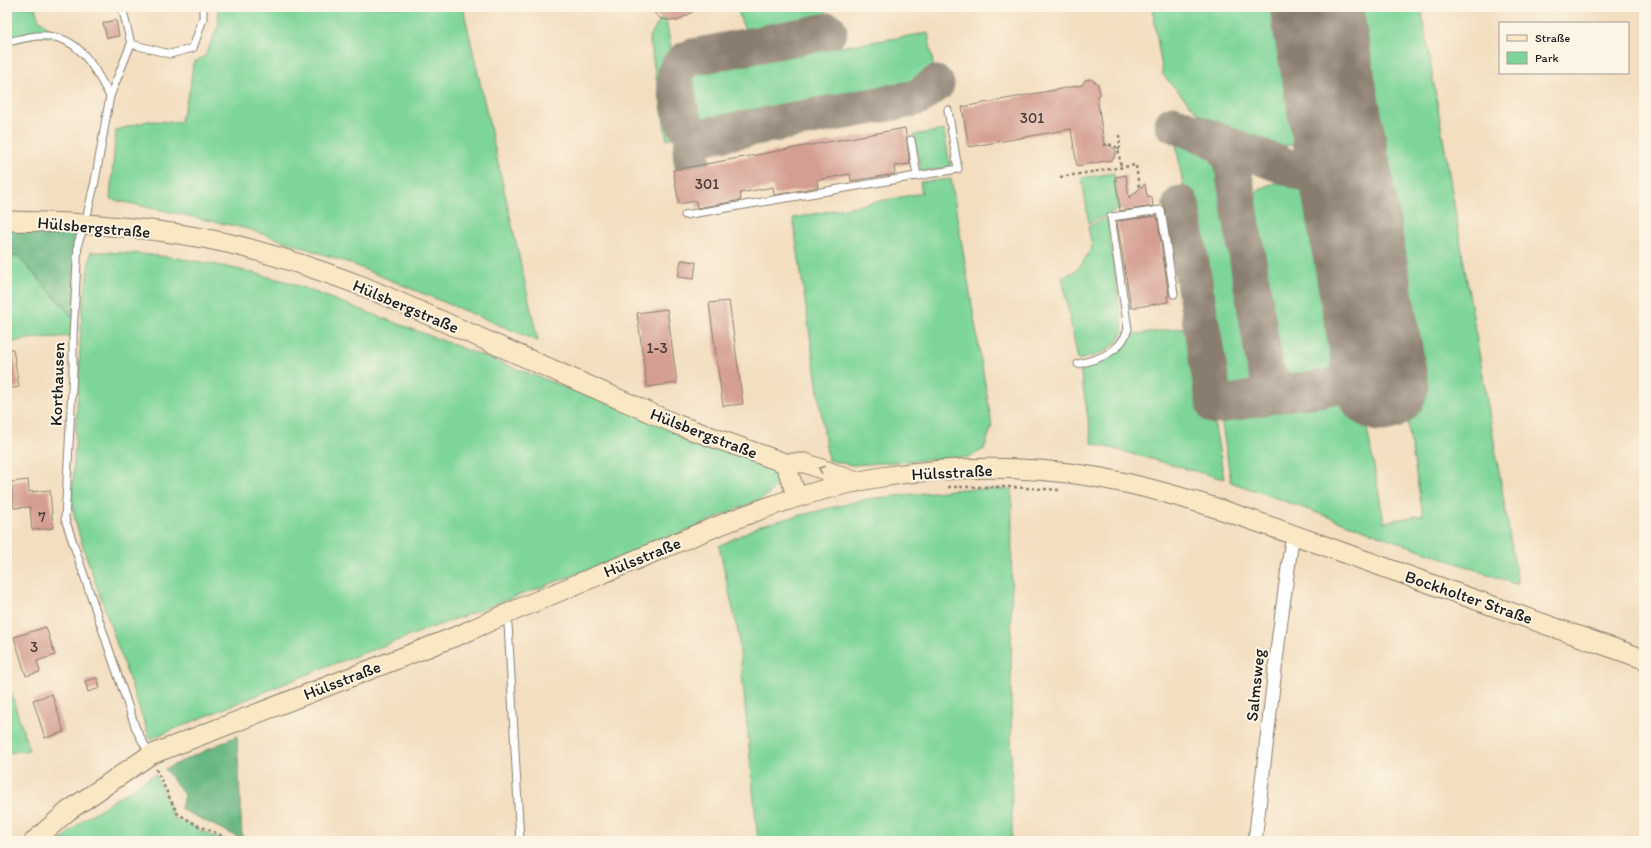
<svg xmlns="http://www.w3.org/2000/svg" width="1651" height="848" font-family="Itim,sans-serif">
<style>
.green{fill:#7ed59a;stroke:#4d785b}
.forest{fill:#66b682;stroke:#41694f}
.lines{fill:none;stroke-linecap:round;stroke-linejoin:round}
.taxiway{stroke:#887d6e;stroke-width:37}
.runway{stroke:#887d6e;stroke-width:93}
.building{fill:#d49e92}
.lane-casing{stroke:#887d6e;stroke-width:9}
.street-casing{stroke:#887d6e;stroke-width:15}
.secondary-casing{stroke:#887d6e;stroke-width:21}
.path{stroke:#887d6e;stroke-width:2.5;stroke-dasharray:3 3;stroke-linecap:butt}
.lane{stroke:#fff;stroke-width:7}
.street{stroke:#fff;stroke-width:13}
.secondary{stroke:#fae7c3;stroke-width:19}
.oneway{stroke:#968c78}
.labels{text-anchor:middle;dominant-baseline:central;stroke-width:4;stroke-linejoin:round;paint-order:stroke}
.number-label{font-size:15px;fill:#4a3c3a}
.street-label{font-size:17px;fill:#1c1c1c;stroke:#fcf5e5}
</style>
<rect width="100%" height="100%" fill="#fcf5e5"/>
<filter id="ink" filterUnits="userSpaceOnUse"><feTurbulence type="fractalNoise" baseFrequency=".025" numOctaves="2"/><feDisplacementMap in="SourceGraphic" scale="8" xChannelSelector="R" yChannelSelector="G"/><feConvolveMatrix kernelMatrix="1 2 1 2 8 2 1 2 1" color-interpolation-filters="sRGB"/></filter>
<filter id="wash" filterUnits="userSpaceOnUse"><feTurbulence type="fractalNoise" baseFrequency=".012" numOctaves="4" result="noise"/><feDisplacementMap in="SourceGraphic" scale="16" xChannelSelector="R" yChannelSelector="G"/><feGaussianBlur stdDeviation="0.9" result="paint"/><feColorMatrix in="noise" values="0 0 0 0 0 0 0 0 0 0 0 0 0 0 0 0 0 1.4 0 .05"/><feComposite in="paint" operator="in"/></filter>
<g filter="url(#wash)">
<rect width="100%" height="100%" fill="#f3dec0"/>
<g class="green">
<polygon points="7,7 35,7 38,18 58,37 37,36 7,44"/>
<polygon points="218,7 463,7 538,341 349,263 248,229 110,199 116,130 148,121 180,122 190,89 193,63 205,56 219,24"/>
<path d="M737,7H825L828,23L756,37C742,33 741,19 737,7Z"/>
<polygon points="1152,7 1296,7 1314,114 1311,128 1303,139 1291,145 1278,146 1204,117 1197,112 1163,75"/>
<polygon points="1338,7 1421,7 1518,585 1231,482 1221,418 1223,413 1360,389 1384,522 1423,515"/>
<path d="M661,19L666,20L673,60C660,70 674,113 677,128C677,135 674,138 667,140L649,37Z"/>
<path d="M928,33L934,70L911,87L706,123C686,119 685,94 684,77L691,67L696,64L831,39L834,45L840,47Z"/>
<polygon points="944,130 950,167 921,172 914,135"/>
<path d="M1176,143C1192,149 1215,152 1224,169L1259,382C1257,395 1236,394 1225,396H1222L1217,392Z"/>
<polygon points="1114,173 1119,209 1089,223 1082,178"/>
<polygon points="951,179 992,426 984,449 970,457 852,465 828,460 793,218 922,193 920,182"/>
<path d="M1275,183C1291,182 1322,192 1329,207L1353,343C1352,370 1340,375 1316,380C1292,384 1280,380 1270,356L1248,219C1249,199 1255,188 1275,183Z"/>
<path d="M1107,217L1123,330C1118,349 1096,356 1078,360L1062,277L1074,272L1082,264L1092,247L1088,227Z"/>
<path d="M91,252C159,252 223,264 288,282L765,463C780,474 780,486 765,497L639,551L323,668L150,739L82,544L75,520L72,501L82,309Z"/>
<polygon points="7,256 18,256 74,319 73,336 25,339 7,344"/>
<path d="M1195,326L1199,334L1224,479L1092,443L1080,368C1104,361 1117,357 1131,335Z"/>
<polygon points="963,489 1012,489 1011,694 1012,841 758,841 738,632 719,546 761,525 867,499"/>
<polygon points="7,680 29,750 7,753"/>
<polygon points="155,774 174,818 223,841 60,841 83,820"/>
</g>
<g class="forest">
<polygon points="7,221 85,224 78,243 74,319 18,256 7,256"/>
<polygon points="237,736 242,839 181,809 184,795 165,769"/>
</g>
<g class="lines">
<g class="taxiway">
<path d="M1173,124L1333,184C1342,190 1347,197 1351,208"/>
<path d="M703,136C696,134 691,132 687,127C681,120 674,82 676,73C678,65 685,59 693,57L829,31"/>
<path d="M1214,140L1225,148L1232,162L1265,367C1268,378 1273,386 1284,390C1296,394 1341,386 1353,381C1361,378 1368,373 1371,365C1376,356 1374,345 1373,335"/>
<path d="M693,166C691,155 688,145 699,137L907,100L918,97L936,84"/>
<path d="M1297,171C1330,172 1338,155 1337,125"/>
<polyline points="1181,204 1215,406 1296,391"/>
</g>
<polyline class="runway" points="1316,7 1382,385"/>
</g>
<g id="blocks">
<g class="building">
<polygon points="648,7 701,7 677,21 661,19"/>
<polygon points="116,20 119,36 107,38 103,23"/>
<polygon points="1091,79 1098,84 1100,95 1097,96 1104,144 1112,147 1116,151 1114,158 1112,160 1077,166 1071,129 969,147 962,107 1082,85 1085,80"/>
<polygon points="905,128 910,164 894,166 895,174 851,181 850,174 817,180 818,187 774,195 773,187 740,193 741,200 697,208 696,201 679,204 673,170"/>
<polygon points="1126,175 1129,198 1145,184 1147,196 1152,197 1153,206 1120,211 1115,177"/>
<polygon points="1157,216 1169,296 1167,296 1168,302 1131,308 1117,221"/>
<polygon points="681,260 696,262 694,279 678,277"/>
<polygon points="729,301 743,404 723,406 709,303"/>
<polygon points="667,309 677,383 647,387 637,313"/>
<polygon points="13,349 19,387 7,389 7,350"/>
<polygon points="28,480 29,492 50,490 53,528 32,530 30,507 14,508 11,482"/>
<polygon points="46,627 55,655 37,661 40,672 26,676 14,637"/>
<polygon points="97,678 100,688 88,692 85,681"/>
<polygon points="52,694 64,732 45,738 33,700"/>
</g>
</g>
</g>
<g filter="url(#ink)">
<use href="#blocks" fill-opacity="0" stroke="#887d6e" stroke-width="1"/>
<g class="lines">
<g class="lane-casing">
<g id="lane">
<polyline points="122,7 131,44 110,96 95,181 85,224 78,243 73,336 73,370 65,519 136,729 150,755"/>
<path d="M7,42C17,40 27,37 37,36C79,33 92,65 110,96"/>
<polyline points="131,44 170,54 193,48 203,19 203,7"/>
<polyline points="911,140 917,176"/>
<polyline points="685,215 958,169 948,110"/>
<path d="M1078,364C1100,359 1121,352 1128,329L1111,217L1161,210L1174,294"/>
<polyline points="507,616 508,623 520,841"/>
</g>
</g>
<g class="street-casing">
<polyline id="street" points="1255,841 1279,635 1291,546 1294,535"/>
</g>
<g class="secondary-casing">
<g id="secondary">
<path d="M7,221C80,222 155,227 227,243C274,254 320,270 365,287L678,425L785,463H805L857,482"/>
<polyline points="785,463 797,497"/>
<path d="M34,841L68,811L150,755L462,634C524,605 588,580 652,553C726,522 801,490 882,477C963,464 1050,465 1130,484C1209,502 1285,532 1361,559C1455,593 1550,626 1644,659"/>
</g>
</g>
<g class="path">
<polyline points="1105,146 1105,144 1113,145 1118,149 1121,167"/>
<polyline points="1118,149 1120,147 1119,134"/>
<polyline points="1060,177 1136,165 1139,188"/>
<polyline points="948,487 1009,487 1061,490"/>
<polyline points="156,769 177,813 197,825 235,841"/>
</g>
<use href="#lane" class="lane"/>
<use href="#street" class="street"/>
<use href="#secondary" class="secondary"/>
</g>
<defs><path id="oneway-chevron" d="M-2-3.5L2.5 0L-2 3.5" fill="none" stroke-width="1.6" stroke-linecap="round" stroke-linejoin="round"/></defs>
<use class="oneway" href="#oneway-chevron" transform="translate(821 469) rotate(-160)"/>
</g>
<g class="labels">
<g class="number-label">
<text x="1032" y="118">301</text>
<text x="707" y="184">301</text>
<text x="657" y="348">1-3</text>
<text x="42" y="517">7</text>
<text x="34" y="647">3</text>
</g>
<g class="street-label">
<text transform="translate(94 227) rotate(5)">Hülsbergstraße</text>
<text transform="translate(406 306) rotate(23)">Hülsbergstraße</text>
<text transform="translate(57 384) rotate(-88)">Korthausen</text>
<text transform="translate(704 433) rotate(21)">Hülsbergstraße</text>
<text transform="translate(952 472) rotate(-3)">Hülsstraße</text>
<text transform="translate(642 557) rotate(-22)">Hülsstraße</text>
<text transform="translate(1469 597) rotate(19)">Bockholter Straße</text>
<text transform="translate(342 680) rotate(-21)">Hülsstraße</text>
<text transform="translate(1255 685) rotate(-84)">Salmsweg</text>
</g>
</g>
<rect width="1651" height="848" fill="none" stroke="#fcf5e5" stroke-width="24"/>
<rect x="1499" y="22" width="130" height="52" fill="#fcf5e5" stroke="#a29e95"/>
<rect x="1507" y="35" width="20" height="6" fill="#fae7c3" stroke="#a29e95"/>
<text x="1535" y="42" font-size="12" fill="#1c1c1c">Straße</text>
<rect x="1507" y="52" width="20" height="12" fill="#7ed59a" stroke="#a29e95"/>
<text x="1535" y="62" font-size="12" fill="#1c1c1c">Park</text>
</svg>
